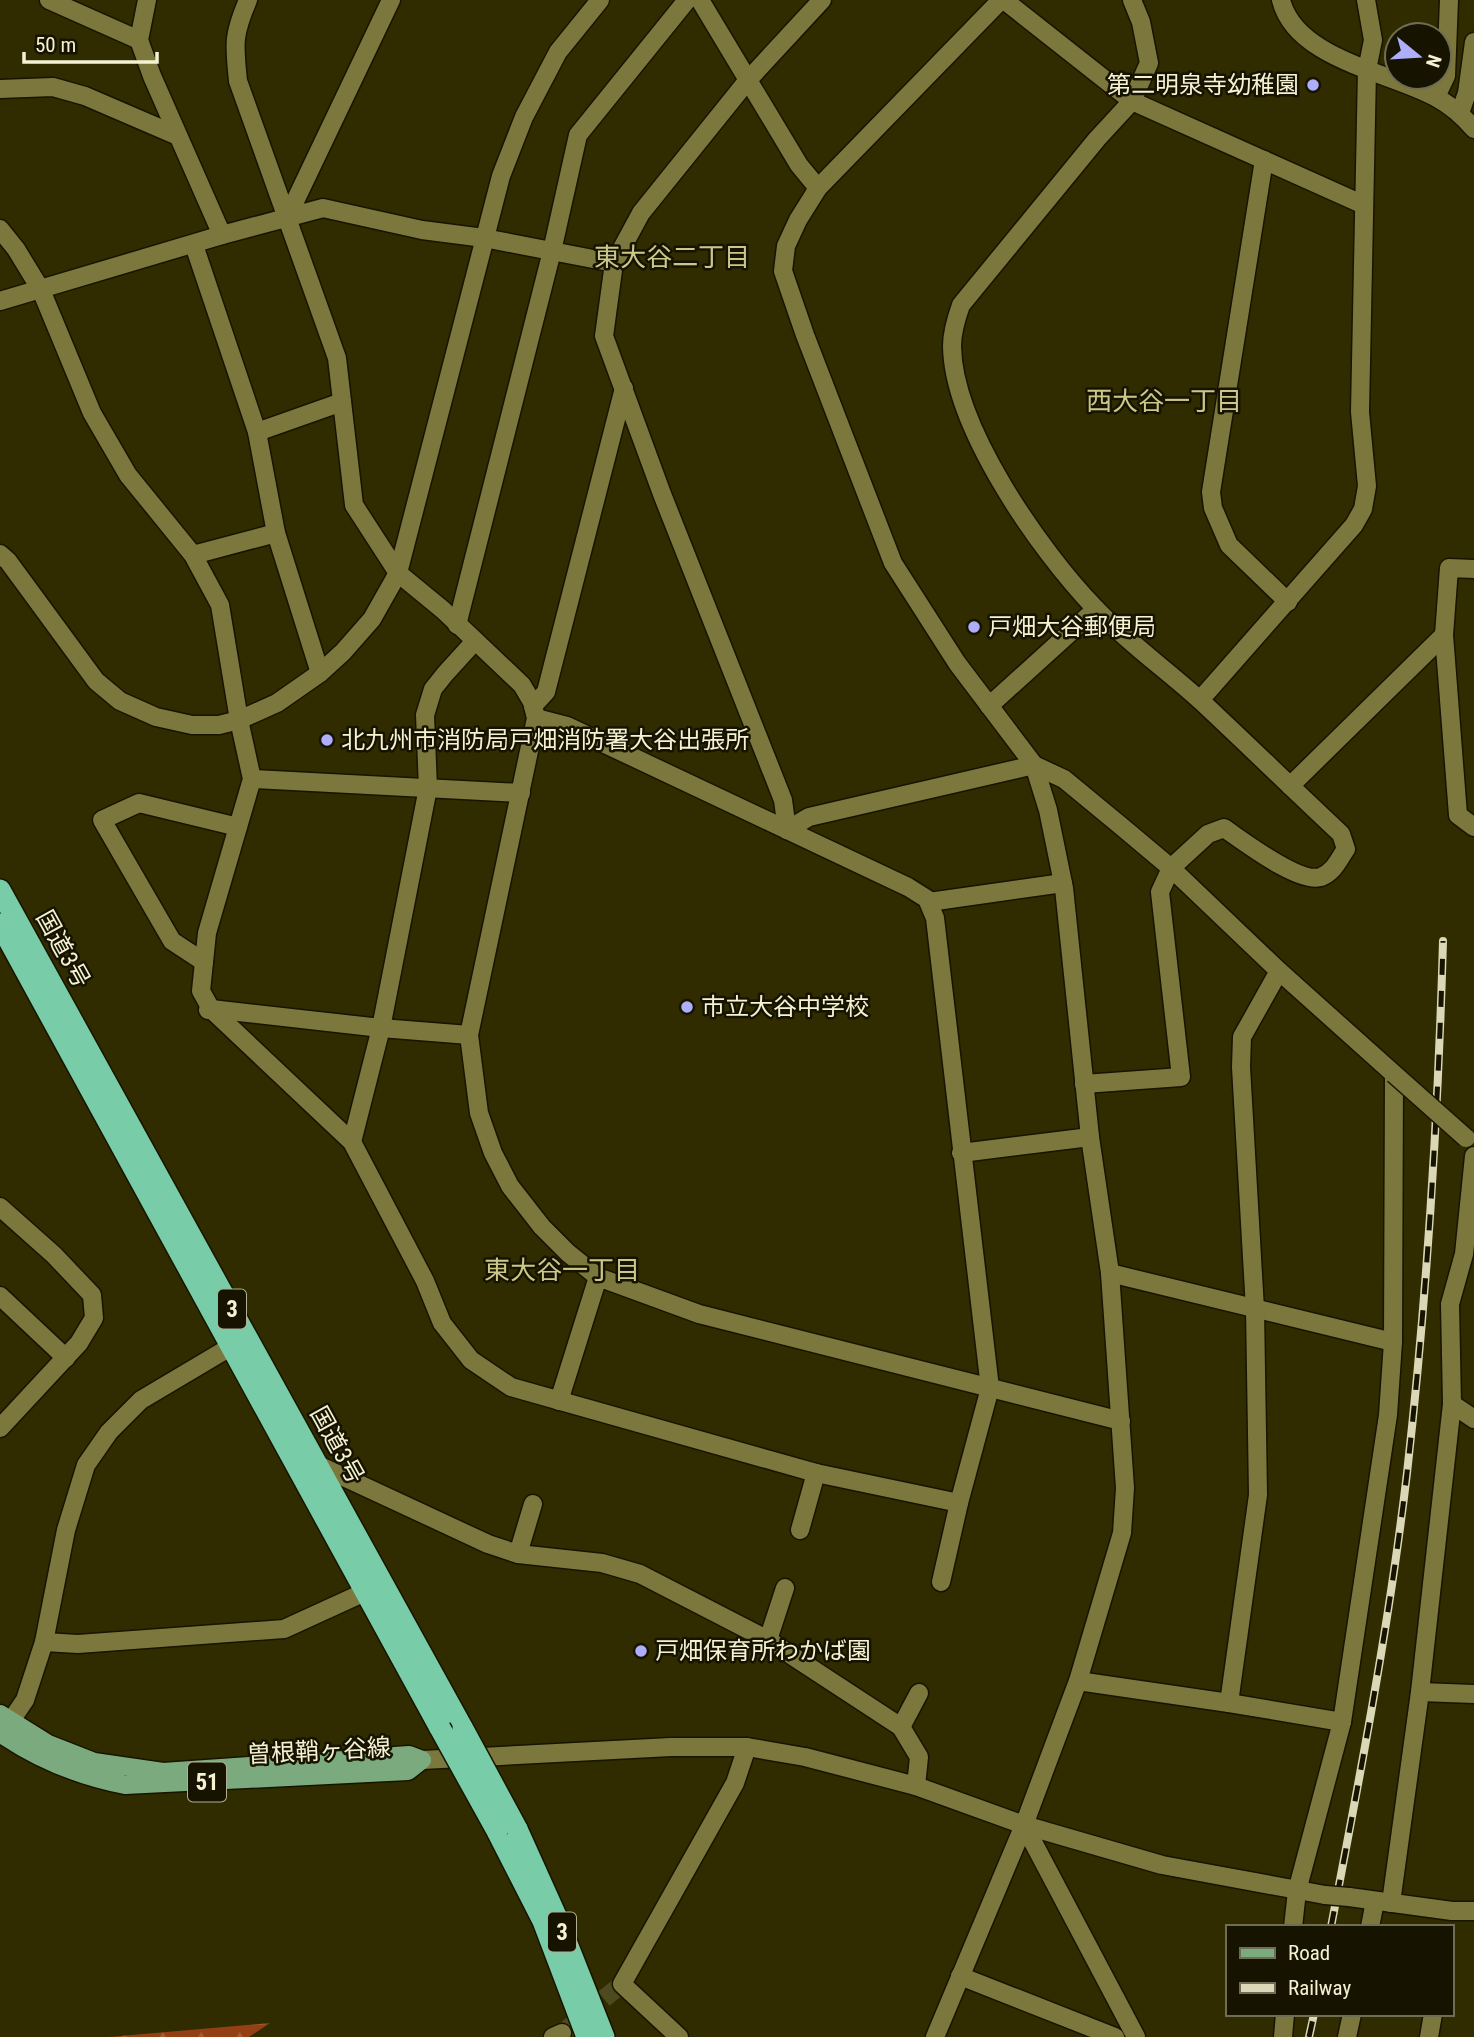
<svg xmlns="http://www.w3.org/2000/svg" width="1474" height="2037" font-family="'Roboto Condensed','Noto Sans JP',sans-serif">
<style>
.forest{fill:url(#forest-firs)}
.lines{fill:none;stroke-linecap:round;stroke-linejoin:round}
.minor-tunnel{stroke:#4d4a20;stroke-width:18;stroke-dasharray:18 9;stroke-linecap:butt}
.minor-casing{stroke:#171400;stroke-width:21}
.major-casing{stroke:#171400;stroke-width:21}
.highway-casing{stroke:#171400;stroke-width:24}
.minor{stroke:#7c773c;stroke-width:18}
.major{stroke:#7aaa7d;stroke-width:18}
.highway{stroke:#79cca8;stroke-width:21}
.rail-casing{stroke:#dad8b7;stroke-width:8}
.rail{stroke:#161400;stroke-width:5;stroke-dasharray:16;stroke-linecap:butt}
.minor-bridge-casing{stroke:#171400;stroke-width:21;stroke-linecap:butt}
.highway-bridge-casing{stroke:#171400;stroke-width:24;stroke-linecap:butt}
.minor-bridge{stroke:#7c773c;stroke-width:18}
.highway-bridge{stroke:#79cca8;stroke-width:21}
.poi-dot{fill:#afaefa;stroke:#161400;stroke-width:2.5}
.labels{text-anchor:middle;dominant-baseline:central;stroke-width:5;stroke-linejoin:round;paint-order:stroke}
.shield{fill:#161400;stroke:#b1af94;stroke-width:2}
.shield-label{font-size:23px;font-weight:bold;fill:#f4f2d3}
.poi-label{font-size:24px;fill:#f4f2d3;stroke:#161400;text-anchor:start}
.street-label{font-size:24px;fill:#f4f2d3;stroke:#161400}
.neighbourhood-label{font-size:26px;fill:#cbc789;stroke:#161400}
</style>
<defs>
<pattern id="forest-firs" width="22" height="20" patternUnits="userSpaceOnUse" patternTransform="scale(1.75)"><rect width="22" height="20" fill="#944014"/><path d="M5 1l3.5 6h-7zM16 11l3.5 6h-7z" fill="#a45c35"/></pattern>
</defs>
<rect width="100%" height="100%" fill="#302c00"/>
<polygon class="forest" points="270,2023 249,2037 109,2037"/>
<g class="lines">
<polyline class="minor-tunnel" points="562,2033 622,1984"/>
<g class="minor-casing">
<g id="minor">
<polyline points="49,0 139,40"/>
<polyline points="147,0 139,40 152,76 222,235"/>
<path d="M248,0C233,35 234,43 238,81L337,358L354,505L398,573L443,610L522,685L532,702L536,718L469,1035L479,1113L493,1153L510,1186L542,1227L568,1253L598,1277L699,1314L1121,1421"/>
<polyline points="700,0 799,165 818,188"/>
<polyline points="1004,0 1132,101 1364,205"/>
<path d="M1281,0C1296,60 1391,72 1437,98C1452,106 1463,116 1474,129"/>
<polyline points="0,89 53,87 85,96 178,136"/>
<polyline points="1436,97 1446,76 1449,0"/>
<polyline points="1460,113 1467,93 1474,42"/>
<polyline points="1264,160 1211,492 1213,508 1229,545 1288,602"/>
<polyline points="288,216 391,0"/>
<polyline points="0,229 16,249 41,290 92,413 128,475 193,555 220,605 239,720 252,779 207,933 201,991 211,1009 352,1142 425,1281 442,1323 471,1360 511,1387 816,1473 959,1503"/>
<polyline points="194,245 257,432 276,533 320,673"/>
<polyline points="0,301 222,235 323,208 422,230 484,238 614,263"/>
<polyline points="257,432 342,402"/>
<polyline points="0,554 8,561 96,681 120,701 156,717 192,725 219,725 239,720 277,703 320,673 343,652 372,619 398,573 501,176 524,117 558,52 600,0"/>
<polyline points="193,555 276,533"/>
<polyline points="1474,569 1449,568 1444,635 1458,815 1474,827"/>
<polyline points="457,625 552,251 578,135 687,0"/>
<polyline points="1200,700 1354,525 1363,509 1367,486 1360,412 1367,70 1373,40 1366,0"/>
<polyline points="533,706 546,692 624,388"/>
<polyline points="989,706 1096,609"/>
<polyline points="536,718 567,726 908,887 927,899 935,918 990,1388 959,1503 941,1582"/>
<polyline points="252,779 521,793"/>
<polyline points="1290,786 1444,635"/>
<polyline points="787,830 809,817 1034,765 1064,779 1121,826 1171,868 1279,971 1394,1074 1393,1342 1388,1415 1342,1722 1297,1891 1293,1927"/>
<polyline points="787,830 783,800 662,494 604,336 614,263 641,213 748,80 822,0"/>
<polyline points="929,902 1063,883"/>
<polyline points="204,962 172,941 102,820 139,803 238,827"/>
<polyline points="208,1010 211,1009 381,1028 469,1035"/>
<path d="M1084,1084L1181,1077L1160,892L1171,868L1208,834L1224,828C1243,841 1299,884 1321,877C1334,872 1339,859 1346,849L1341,834C1294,790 1249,746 1202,702C1167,670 1127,642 1095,608C1040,551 953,427 952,346C952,332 956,319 961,305L1097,139L1132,101L1149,63L1141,22L1132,0"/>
<polyline points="352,1142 381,1028 428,788 425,715 433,689 445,674 475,641"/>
<polyline points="961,1153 1090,1137"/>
<polyline points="0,1207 54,1255 92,1295 94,1318 79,1343 0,1428"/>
<polyline points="1110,1273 1393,1342"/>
<polyline points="0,1296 66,1358"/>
<polyline points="559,1401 598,1277"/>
<polyline points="1452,1404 1474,1419"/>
<polyline points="318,1465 488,1544 518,1554 602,1563 640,1574 768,1640 901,1727 919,1757 916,1786"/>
<polyline points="800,1530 816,1473"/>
<polyline points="518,1554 533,1504"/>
<polyline points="768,1640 785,1588"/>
<polyline points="44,1642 78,1644 284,1629 365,1592"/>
<polyline points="1078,1681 1229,1703 1342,1722"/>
<polyline points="1420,1692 1474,1694"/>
<polyline points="1229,1703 1258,1495 1255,1309 1241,1067 1242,1037 1279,971"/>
<polyline points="901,1727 919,1693"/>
<polyline points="4,1731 25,1700 44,1642 66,1530 86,1465 109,1432 141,1400 242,1340"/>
<polyline points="422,1760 671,1747 747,1747 805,1757 916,1786 1024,1825 1162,1865 1325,1895"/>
<polyline points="1024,1825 1136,2037"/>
<polyline points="1349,1897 1452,1911 1474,1911"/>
<polyline points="1391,1903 1420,1692 1452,1404 1450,1304 1464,1254 1474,1156"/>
<polyline points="1370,1927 1375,1901"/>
<polyline points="960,1976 1115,2037"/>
<polyline points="553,2037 562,2033"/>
<polyline points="679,2037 622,1984 735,1783 747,1747"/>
<polyline points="935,2037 1024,1825 1078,1681 1122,1533 1125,1488 1110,1273 1090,1137 1064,888 1048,810 1034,765 957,663 893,563 805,335 783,271 786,246 798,220 818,188 1001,0"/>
<polyline points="1283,2037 1285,2014"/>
<polyline points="1347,2037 1352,2014"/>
<polyline points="1429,2037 1433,2014"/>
</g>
</g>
<g class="major-casing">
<path id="major" d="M0,1714L48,1744L94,1762L163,1772L409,1755L422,1760L408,1771L125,1785C79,1776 39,1760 0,1733"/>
</g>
<g class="highway-casing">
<g id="highway">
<polyline points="0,890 463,1729"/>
<polyline points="0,924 440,1728"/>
<polyline points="517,1829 557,1918 604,2037"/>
<polyline points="497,1831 543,1921 587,2037"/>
</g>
</g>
<use href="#minor" class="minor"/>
<use href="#major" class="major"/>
<use href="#highway" class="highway"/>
<g class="rail-casing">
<g id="rail">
<path d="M1331,1927C1360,1776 1389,1626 1407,1473C1427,1296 1438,1119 1443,941"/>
<polyline points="1309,2037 1314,2014"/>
</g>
</g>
<use href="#rail" class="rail"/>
<g class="minor-bridge-casing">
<g id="minor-bridge">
<polyline points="1394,1074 1466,1138"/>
<polyline points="1325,1895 1349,1897"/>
</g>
</g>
<g class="highway-bridge-casing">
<g id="highway-bridge">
<polyline points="440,1728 497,1831"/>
<polyline points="463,1729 517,1829"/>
</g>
</g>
<use href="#minor-bridge" class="minor-bridge"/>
<use href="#highway-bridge" class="highway-bridge"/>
</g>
<g class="poi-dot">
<circle cx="1313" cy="85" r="7"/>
<circle cx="974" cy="627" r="7"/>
<circle cx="327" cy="740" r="7"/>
<circle cx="687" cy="1007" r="7"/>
<circle cx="641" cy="1651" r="7"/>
</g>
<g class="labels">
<g class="shield">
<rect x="218" y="1289.5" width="28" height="39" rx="5"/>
<rect x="188" y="1762.5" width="38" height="39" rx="5"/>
<rect x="548" y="1912.5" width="28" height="39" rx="5"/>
</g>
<g class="shield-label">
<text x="232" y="1309">3</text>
<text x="207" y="1782">51</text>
<text x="562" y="1932">3</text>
</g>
<g class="poi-label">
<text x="1299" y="85" text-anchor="end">第二明泉寺幼稚園</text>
<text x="988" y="627">戸畑大谷郵便局</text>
<text x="341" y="740">北九州市消防局戸畑消防署大谷出張所</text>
<text x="701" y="1007">市立大谷中学校</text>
<text x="655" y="1651">戸畑保育所わかば園</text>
</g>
<g class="street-label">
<text transform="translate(63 949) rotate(61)">国道3号</text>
<text transform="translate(337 1445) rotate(61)">国道3号</text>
<text transform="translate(319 1751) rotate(-3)">曽根鞘ヶ谷線</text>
</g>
<g class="neighbourhood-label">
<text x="672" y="257">東大谷二丁目</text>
<text x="1164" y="401">西大谷一丁目</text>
<text x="562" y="1270">東大谷一丁目</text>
</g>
</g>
<rect x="1226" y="1925" width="228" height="91" fill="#161400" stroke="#6f6d54" stroke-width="2"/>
<rect x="1240" y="1948" width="35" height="10" fill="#7aaa7d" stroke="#6f6d54" stroke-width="2"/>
<text x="1288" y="1960" font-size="21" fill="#f4f2d3">Road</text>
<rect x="1240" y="1983" width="35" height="10" fill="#dad8b7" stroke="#6f6d54" stroke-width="2"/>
<text x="1288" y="1995" font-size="21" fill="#f4f2d3">Railway</text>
<g transform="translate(1418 56) rotate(108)"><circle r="33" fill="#161400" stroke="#6f6d54" stroke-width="2"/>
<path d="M0-5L12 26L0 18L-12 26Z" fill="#afaefa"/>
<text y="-10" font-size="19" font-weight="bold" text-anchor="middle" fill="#f4f2d3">N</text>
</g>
<path d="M24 52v10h133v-10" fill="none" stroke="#f4f2d3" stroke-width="3.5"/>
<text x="35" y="52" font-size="21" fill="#f4f2d3" stroke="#161400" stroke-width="5" paint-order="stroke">50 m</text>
</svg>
